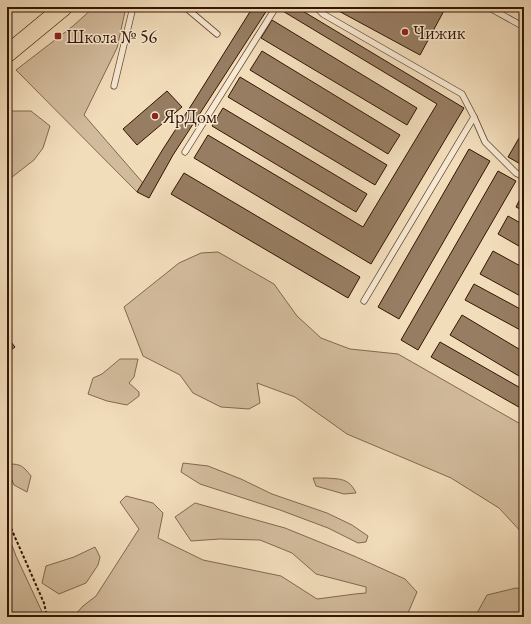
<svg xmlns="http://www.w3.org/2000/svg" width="531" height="624" font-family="'EB Garamond',serif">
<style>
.green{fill:#d2bb9c;stroke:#83684f}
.building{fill:#977d62;stroke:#341502}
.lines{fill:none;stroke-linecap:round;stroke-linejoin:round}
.lane-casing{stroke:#644730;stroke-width:7}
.primary-casing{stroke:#341502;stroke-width:18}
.path{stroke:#341502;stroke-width:2;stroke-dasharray:3 2;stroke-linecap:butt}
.lane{stroke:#f7e9d3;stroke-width:5.5}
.primary{stroke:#f2ddbb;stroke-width:17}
.poi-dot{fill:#8f2418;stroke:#f7e9d3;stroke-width:1.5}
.labels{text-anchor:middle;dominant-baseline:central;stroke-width:3;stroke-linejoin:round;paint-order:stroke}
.poi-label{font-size:18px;fill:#341502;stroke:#f7e9d3;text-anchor:start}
</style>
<rect width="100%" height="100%" fill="#f2ddbb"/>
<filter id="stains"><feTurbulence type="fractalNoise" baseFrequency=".005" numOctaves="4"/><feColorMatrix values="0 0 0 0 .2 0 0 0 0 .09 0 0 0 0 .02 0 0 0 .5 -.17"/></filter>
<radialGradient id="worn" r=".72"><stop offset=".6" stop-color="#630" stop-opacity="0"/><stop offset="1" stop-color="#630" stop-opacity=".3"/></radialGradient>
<g class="green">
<polygon points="94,7 126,7 117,48 84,115 143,183 137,192 16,70 73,26"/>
<polygon points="7,111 31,111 50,126 43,148 34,160 7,181"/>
<polygon points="218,252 274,284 297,316 321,338 350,349 398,354 524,426 524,535 499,508 451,478 347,434 295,397 257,383 260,403 249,409 221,407 193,393 180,375 143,356 124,307 179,263 201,253"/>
<polygon points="120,359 138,359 134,377 129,383 139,392 139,396 127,405 107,401 88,394 93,378 102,374"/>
<polygon points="183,463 208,466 241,479 272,494 327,513 352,525 368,536 366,542 358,543 328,528 280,510 200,484 181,472"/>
<path d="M9,464C21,464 23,466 31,476L27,492L14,485L8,471Z"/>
<path d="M325,478C340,479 349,478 356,493L344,494L316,486L313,478Z"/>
<polygon points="126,496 153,503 163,513 158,538 203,560 281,576 317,599 355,594 366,593 366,587 316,574 292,553 260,540 220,539 191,541 175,517 195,503 285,528 354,556 405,579 417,592 408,613 414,617 73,617 83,606 96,596 139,529 120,502"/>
<polygon points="7,532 16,556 43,614 43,617 7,617"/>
<polygon points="95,547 100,557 98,565 86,583 59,594 42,583 46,566 74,557"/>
<polygon points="516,588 524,589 524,617 483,617 477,613 487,595"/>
</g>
<g class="building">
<polygon points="253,7 269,7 173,155 149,198 137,192 163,149 194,101"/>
<polygon points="282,7 296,7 464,108 371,264 194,158 208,135 363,227 437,104 281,10"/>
<polygon points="336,7 446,7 420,55 335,9"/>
<polygon points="272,20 417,108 407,125 261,38"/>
<polygon points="262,51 400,135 388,154 250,70"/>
<polygon points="240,77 387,165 375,185 228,97"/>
<polygon points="167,91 182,107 137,145 123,129"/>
<polygon points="223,108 367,194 356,212 212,126"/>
<polygon points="522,133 524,135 524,166 508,157"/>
<polygon points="469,149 490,161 399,319 378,307"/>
<polygon points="498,171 516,181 418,350 401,340"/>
<polygon points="184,173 360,277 348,298 171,194"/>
<polygon points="524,191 524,211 516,207"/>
<polygon points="508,216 524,225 524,249 498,234"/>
<polygon points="493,251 524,268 524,298 480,274"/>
<polygon points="474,284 524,311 524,332 465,300"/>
<polygon points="462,315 524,352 524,379 450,335"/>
<polygon points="7,337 15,347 7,353"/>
<polygon points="440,342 524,390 524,410 431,357"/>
</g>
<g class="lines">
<g class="lane-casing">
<g id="lane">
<polyline points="185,7 217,34"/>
<polyline points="316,7 323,14 462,94 474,117 485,142 516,173 524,177"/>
<polyline points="488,7 524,27"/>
<polyline points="114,86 133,7"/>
<polyline points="185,152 276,7"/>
<polyline points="364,301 474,117"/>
</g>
</g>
<g class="primary-casing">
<polyline id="primary" points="7,54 64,7"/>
</g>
<polyline class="path" points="7,519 44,603 47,617"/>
<use href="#lane" class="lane"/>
<use href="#primary" class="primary"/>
</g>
<g class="poi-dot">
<circle cx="405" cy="32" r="4"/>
<rect x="54" y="32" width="8" height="8" rx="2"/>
<circle cx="155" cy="116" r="4"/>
</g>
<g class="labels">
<g class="poi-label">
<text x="413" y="32">Чижик</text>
<text x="66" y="36">Школа № 56</text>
<text x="163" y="116">ЯрДом</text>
</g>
</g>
<rect width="531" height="624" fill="none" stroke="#f2ddbb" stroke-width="24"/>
<rect x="8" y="8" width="515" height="608" fill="none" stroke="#341502" stroke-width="2"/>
<rect x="12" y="12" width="507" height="600" fill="none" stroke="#341502"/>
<rect width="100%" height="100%" filter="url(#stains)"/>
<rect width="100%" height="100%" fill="url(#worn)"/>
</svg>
